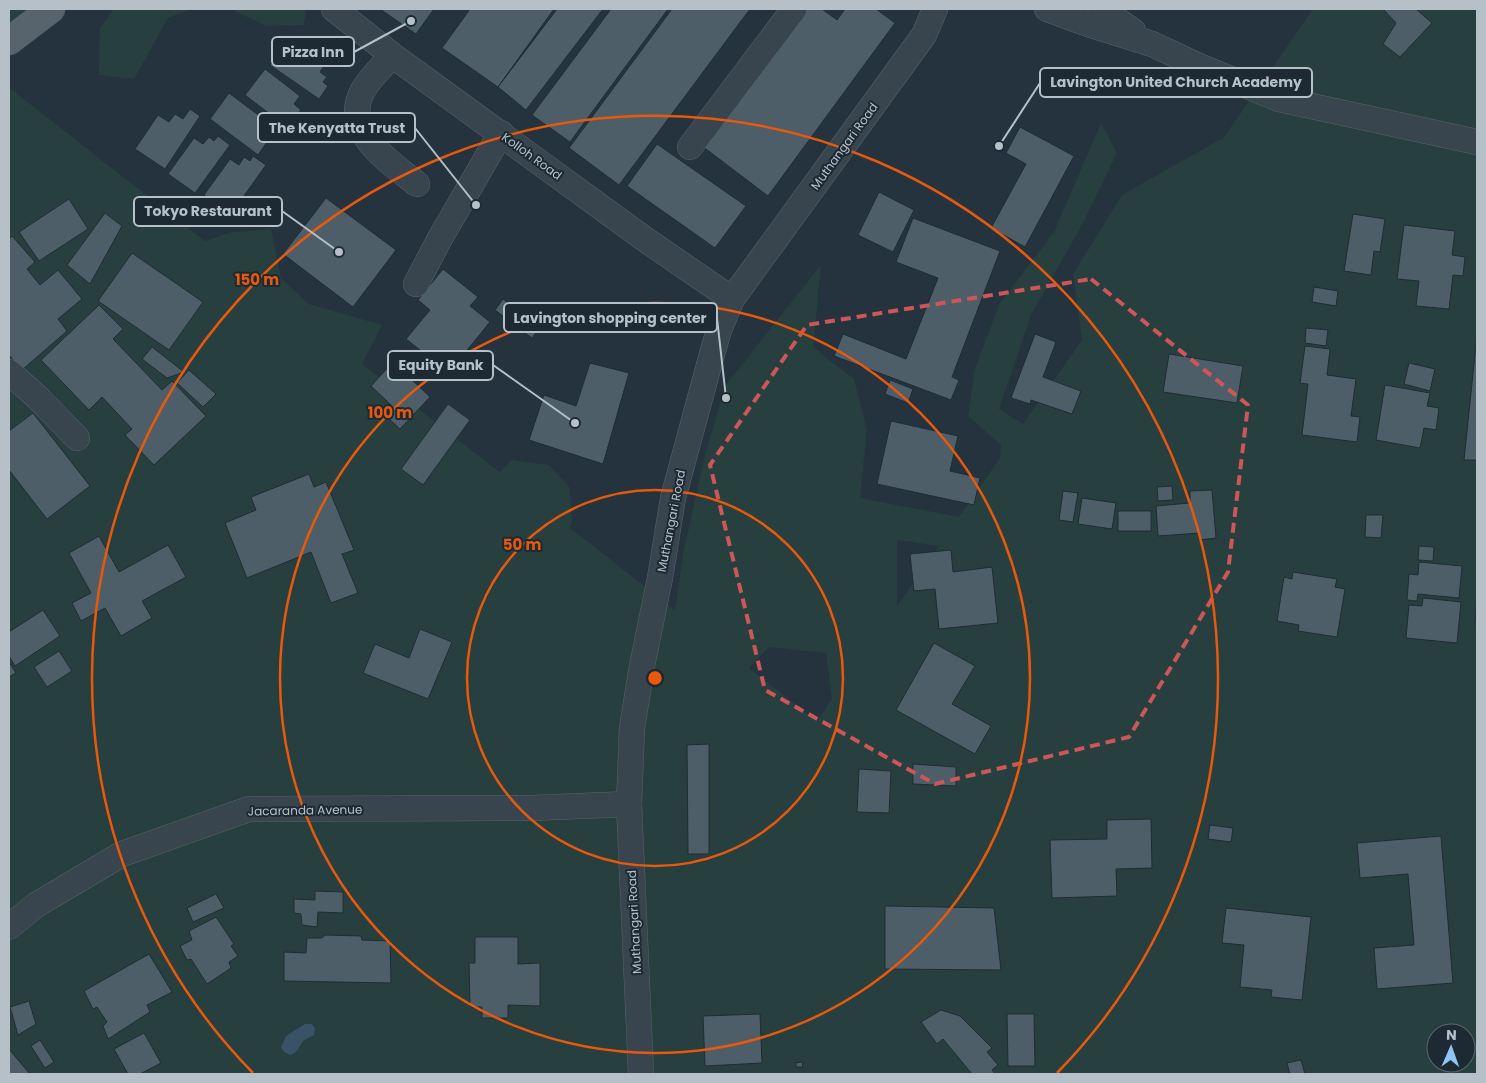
<svg xmlns="http://www.w3.org/2000/svg" width="1486" height="1083" font-family="Poppins,sans-serif">
<style>
.green{fill:#273f3e;fill-rule:evenodd}
.water{fill:#395265}
.building{fill:#4e5e69;stroke:#202c35}
.lines{fill:none;stroke-linecap:round;stroke-linejoin:round}
.minor-casing{stroke:#57636c;stroke-width:26}
.major-casing{stroke:#424e57;stroke-width:29}
.minor{stroke:#39454e;stroke-width:25}
.major{stroke:#57646e;stroke-width:28}
.marked{fill:none;stroke:#cc5658;stroke-width:4;stroke-dasharray:10 6;stroke-linejoin:round}
.ring{fill:none;stroke:#e8590c;stroke-width:2.5}
.labels{text-anchor:middle;dominant-baseline:central;stroke-width:4;stroke-linejoin:round;paint-order:stroke}
.street-label{font-size:12px;fill:#b5c0c9;stroke:#1e2a33}
.centre{fill:#e8590c;stroke:#1e2a33;stroke-width:2.5}
.ring-label{font-size:15px;text-anchor:middle;font-weight:bold;fill:#e8590c;stroke:#1e2a33;stroke-width:4;stroke-linejoin:round;paint-order:stroke}
.leader{fill:none;stroke:#b5c0c9;stroke-width:2}
.callout-dot{fill:#b5c0c9;stroke:#1e2a33;stroke-width:2}
.callout{fill:#1e2a33;stroke:#b5c0c9;stroke-width:2}
.callout-label{font-size:14px;text-anchor:middle;font-weight:bold;fill:#b5c0c9}
</style>
<rect width="100%" height="100%" fill="#25333e"/>
<g class="green">
<polygon points="9,9 28,9 32,13 9,33"/>
<polygon points="114,9 191,9 168,18 134,79 99,75 100,28"/>
<polygon points="231,9 306,9 304,25 266,26"/>
<path d="M1313,9H1477V1074H9V90L11,89L205,241L232,232L271,229L281,278L309,304L382,325L362,364L499,472L512,460L549,465L570,488L572,523L570,528L675,610L683,554L704,459L725,386L821,265L813,347L854,379L867,430L860,498L959,517L1000,458L1001,445L968,416L975,368L1000,303L1054,232L1101,123L1117,153L1083,223L1031,315L999,409L1023,424L1082,340L1073,274L1122,195L1219,140H1222ZM897,540L939,546L897,606ZM769,647L826,653L832,699L817,721L749,668ZM1436,1033H1466V1063H1436Z"/>
</g>
<polygon class="water" points="305,1024 312,1024 315,1028 314,1035 303,1041 296,1052 291,1055 284,1052 281,1047 286,1036"/>
<g class="building">
<polygon points="380,9 434,9 416,34"/>
<polygon points="470,9 554,9 498,87 442,48"/>
<polygon points="557,9 603,9 526,110 498,87"/>
<polygon points="611,9 668,9 570,142 532,115"/>
<polygon points="672,9 750,9 619,185 569,148"/>
<polygon points="807,9 822,9 837,20 845,9 876,9 895,23 768,196 702,146"/>
<polygon points="1383,9 1416,9 1432,23 1400,57 1383,44 1396,23"/>
<polygon points="288,38 326,63 320,72 327,77 323,82 328,86 319,99 270,65"/>
<polygon points="265,69 300,96 294,104 301,110 297,115 302,119 292,131 245,95"/>
<polygon points="229,93 265,120 259,128 266,133 262,139 267,142 258,155 210,119"/>
<polygon points="190,109 200,116 165,169 135,149 158,115 169,122 175,114 183,119"/>
<polygon points="1020,127 1074,156 1025,247 991,228 1026,164 1006,153"/>
<polygon points="218,136 230,145 195,193 168,174 194,138 203,144 209,137 214,141"/>
<polygon points="657,144 746,206 715,248 627,186"/>
<polygon points="253,156 266,165 231,214 204,195 230,159 239,165 244,157 250,161"/>
<polygon points="879,192 914,210 893,252 858,235"/>
<polygon points="326,198 396,250 353,307 283,254"/>
<polygon points="69,199 88,229 39,261 19,232"/>
<polygon points="105,213 122,226 90,284 67,265"/>
<polygon points="1353,214 1385,219 1380,252 1374,251 1371,275 1344,271"/>
<polygon points="913,218 1000,251 952,377 959,380 951,400 834,356 843,334 906,359 938,278 896,262"/>
<polygon points="1404,225 1455,231 1452,255 1465,257 1463,276 1453,275 1449,309 1416,306 1419,281 1397,279"/>
<polygon points="12,236 35,262 27,269 40,285 58,270 82,299 58,319 67,331 22,370 9,355 9,239"/>
<polygon points="132,253 203,302 169,350 98,301"/>
<polygon points="443,269 478,297 470,306 490,322 455,365 439,353 433,360 406,339 430,310 418,300"/>
<polygon points="1314,287 1338,291 1336,306 1312,302"/>
<polygon points="503,299 540,327 532,338 495,310"/>
<polygon points="99,305 123,329 113,339 162,390 172,381 206,416 154,465 125,435 132,429 102,397 89,410 41,360"/>
<polygon points="1306,328 1328,330 1326,346 1305,343"/>
<polygon points="1035,334 1056,342 1043,377 1081,391 1072,414 1031,400 1030,404 1011,398"/>
<polygon points="1477,335 1477,460 1464,460"/>
<polygon points="1305,346 1330,349 1327,375 1356,379 1351,416 1360,417 1357,442 1302,435 1308,384 1300,383"/>
<polygon points="152,347 184,372 167,378 142,359"/>
<polygon points="1169,354 1243,366 1237,403 1163,392"/>
<polygon points="393,362 430,397 400,429 387,417 391,405 371,386"/>
<polygon points="590,363 629,373 603,464 529,440 544,395 576,406"/>
<polygon points="1409,363 1435,369 1430,391 1404,384"/>
<polygon points="189,370 216,394 203,407 177,383"/>
<polygon points="890,380 913,389 908,403 885,394"/>
<polygon points="1385,385 1430,393 1427,406 1439,408 1436,430 1424,428 1420,448 1376,440"/>
<polygon points="448,404 470,420 423,485 401,469"/>
<polygon points="33,413 90,486 47,519 9,470 9,431"/>
<polygon points="891,421 958,436 950,471 980,478 974,505 877,484"/>
<polygon points="309,474 314,487 326,482 354,550 342,554 358,593 331,603 311,552 247,578 225,523 256,510 251,497"/>
<polygon points="1172,486 1173,500 1158,501 1157,487"/>
<polygon points="1212,490 1216,538 1199,540 1199,533 1158,536 1156,506 1190,503 1190,491"/>
<polygon points="1063,491 1078,493 1073,522 1059,520"/>
<polygon points="1082,498 1116,503 1112,529 1078,524"/>
<rect x="1118" y="511" width="33" height="20"/>
<polygon points="1366,515 1383,515 1381,538 1365,537"/>
<polygon points="99,536 119,572 168,545 186,577 142,601 152,618 121,636 105,608 81,621 72,603 91,593 69,553"/>
<polygon points="1419,546 1434,547 1433,561 1418,560"/>
<polygon points="951,550 953,572 992,567 998,623 939,629 935,589 914,591 910,554"/>
<polygon points="1419,562 1462,566 1459,598 1418,594 1417,601 1407,600 1409,574 1418,575"/>
<polygon points="1293,572 1337,579 1335,587 1345,589 1337,637 1298,631 1299,625 1277,621 1284,577 1292,579"/>
<polygon points="1477,594 1477,627 1475,626"/>
<polygon points="1423,598 1461,602 1457,643 1406,638 1409,605 1422,606"/>
<polygon points="43,610 60,636 15,666 9,656 9,632"/>
<polygon points="420,629 452,642 428,699 363,673 375,644 409,658"/>
<polygon points="934,643 975,666 952,704 991,726 975,754 896,710"/>
<polygon points="59,651 72,671 47,687 34,667"/>
<polygon points="9,662 16,673 9,677"/>
<polygon points="709,744 709,854 688,854 687,745"/>
<polygon points="913,764 956,767 956,786 913,784"/>
<polygon points="859,769 891,771 889,813 857,812"/>
<polygon points="1151,819 1152,868 1116,869 1117,896 1052,898 1050,840 1107,839 1107,820"/>
<polygon points="1210,825 1233,828 1231,842 1208,839"/>
<polygon points="1441,836 1453,983 1377,989 1374,948 1414,945 1408,874 1360,878 1357,843"/>
<polygon points="315,891 343,892 343,913 318,912 317,927 302,925 301,914 294,913 294,899 315,900"/>
<polygon points="216,894 224,908 193,922 187,908"/>
<polygon points="885,906 994,908 1001,970 885,969"/>
<polygon points="1226,908 1311,917 1302,1000 1271,997 1272,990 1240,987 1244,945 1222,943"/>
<polygon points="216,917 234,944 231,946 238,956 229,962 231,968 207,984 191,959 187,960 180,946 192,940 189,931"/>
<polygon points="325,935 361,936 362,940 390,941 391,983 284,981 284,952 306,953 307,938 322,938"/>
<polygon points="475,937 518,937 518,964 540,963 540,1006 508,1005 508,1018 482,1018 482,1007 470,1007 469,963 475,963"/>
<polygon points="149,954 172,992 147,1005 150,1012 108,1039 103,1026 107,1022 97,1007 93,1009 84,991"/>
<polygon points="29,1001 36,1024 18,1035 10,1007"/>
<polygon points="941,1010 960,1016 992,1048 987,1052 998,1065 992,1070 995,1074 972,1074 943,1039 937,1044 921,1022"/>
<polygon points="760,1014 762,1063 705,1066 703,1016"/>
<polygon points="1007,1014 1034,1014 1035,1066 1008,1066"/>
<polygon points="144,1033 161,1063 140,1074 128,1074 114,1049"/>
<polygon points="40,1040 54,1062 45,1068 31,1046"/>
<polygon points="9,1049 29,1073 27,1074 9,1074"/>
<polygon points="1301,1060 1305,1074 1290,1074 1287,1063"/>
<polygon points="802,1062 803,1067 796,1067 796,1063"/>
</g>
<g class="lines">
<g class="minor-casing">
<g id="minor">
<polyline points="334,9 392,55 646,240 732,299"/>
<polyline points="1047,9 1091,25 1152,44 1199,66 1279,99 1477,142"/>
<polyline points="1101,9 1133,31"/>
<path d="M392,55C383,66 370,78 363,90C340,131 390,162 417,184"/>
<polyline points="690,147 794,9"/>
<polyline points="416,284 439,240 501,133"/>
<polyline points="9,372 37,397 77,438"/>
<polyline points="9,927 36,905 122,854 249,809 532,808 629,804"/>
<polyline points="641,1074 629,804 632,728 642,666 660,578 673,498 712,354 719,330 732,299 924,35 935,9"/>
</g>
</g>
<g class="major-casing">
<polyline id="major" points="9,41 51,9"/>
</g>
<use href="#minor" class="minor"/>
<use href="#major" class="major"/>
</g>
<path class="marked" d="M1091,279L1248,405L1228,572L1129,737L935,784L765,690L710,465L807,325Z"/>
<g class="ring">
<circle cx="655" cy="678" r="188"/>
<circle cx="655" cy="678" r="375"/>
<path d="M253 1073A563 563 0 1 1 1057 1073"/>
</g>
<g class="labels">
<g class="street-label">
<text transform="translate(844 146) rotate(-54)">Muthangari Road</text>
<text transform="translate(532 156) rotate(36)">Kolloh Road</text>
<text transform="translate(671 521) rotate(-79)">Muthangari Road</text>
<text transform="translate(305 810) rotate(-1)">Jacaranda Avenue</text>
<text transform="translate(634 922) rotate(-93)">Muthangari Road</text>
</g>
</g>
<circle cx="655" cy="678" r="8" class="centre"/>
<g class="ring-label">
<text x="257" y="285">150 m</text>
<text x="390" y="418">100 m</text>
<text x="522" y="550">50 m</text>
</g>
<path class="leader" d="M411 21L354 52M999 146L1040 83M476 205L415 128M339 252L282 211M726 398L717 318M575 423L493 365"/>
<g class="callout-dot">
<circle cx="411" cy="21" r="5"/>
<circle cx="999" cy="146" r="5"/>
<circle cx="476" cy="205" r="5"/>
<circle cx="339" cy="252" r="5"/>
<circle cx="726" cy="398" r="5"/>
<circle cx="575" cy="423" r="5"/>
</g>
<g class="callout">
<rect x="272" y="37" width="82" height="29" rx="5"/>
<rect x="1040" y="68" width="272" height="29" rx="5"/>
<rect x="258" y="113" width="157" height="29" rx="5"/>
<rect x="134" y="197" width="148" height="29" rx="5"/>
<rect x="504" y="303" width="213" height="29" rx="5"/>
<rect x="388" y="351" width="105" height="29" rx="5"/>
</g>
<g class="callout-label">
<text x="313" y="57">Pizza Inn</text>
<text x="1176" y="87">Lavington United Church Academy</text>
<text x="337" y="133">The Kenyatta Trust</text>
<text x="208" y="216">Tokyo Restaurant</text>
<text x="610" y="323">Lavington shopping center</text>
<text x="441" y="370">Equity Bank</text>
</g>
<rect width="1486" height="1083" fill="none" stroke="#b5c0c9" stroke-width="20"/>
<g transform="translate(1451 1048) rotate(2)"><circle r="24" fill="#1e2a33" stroke="#5a666f"/>
<path d="M0-4L9 19L0 12L-9 19Z" fill="#8cc5f6"/>
<text y="-8" font-size="14" font-weight="bold" text-anchor="middle" fill="#b5c0c9">N</text>
</g>
</svg>
